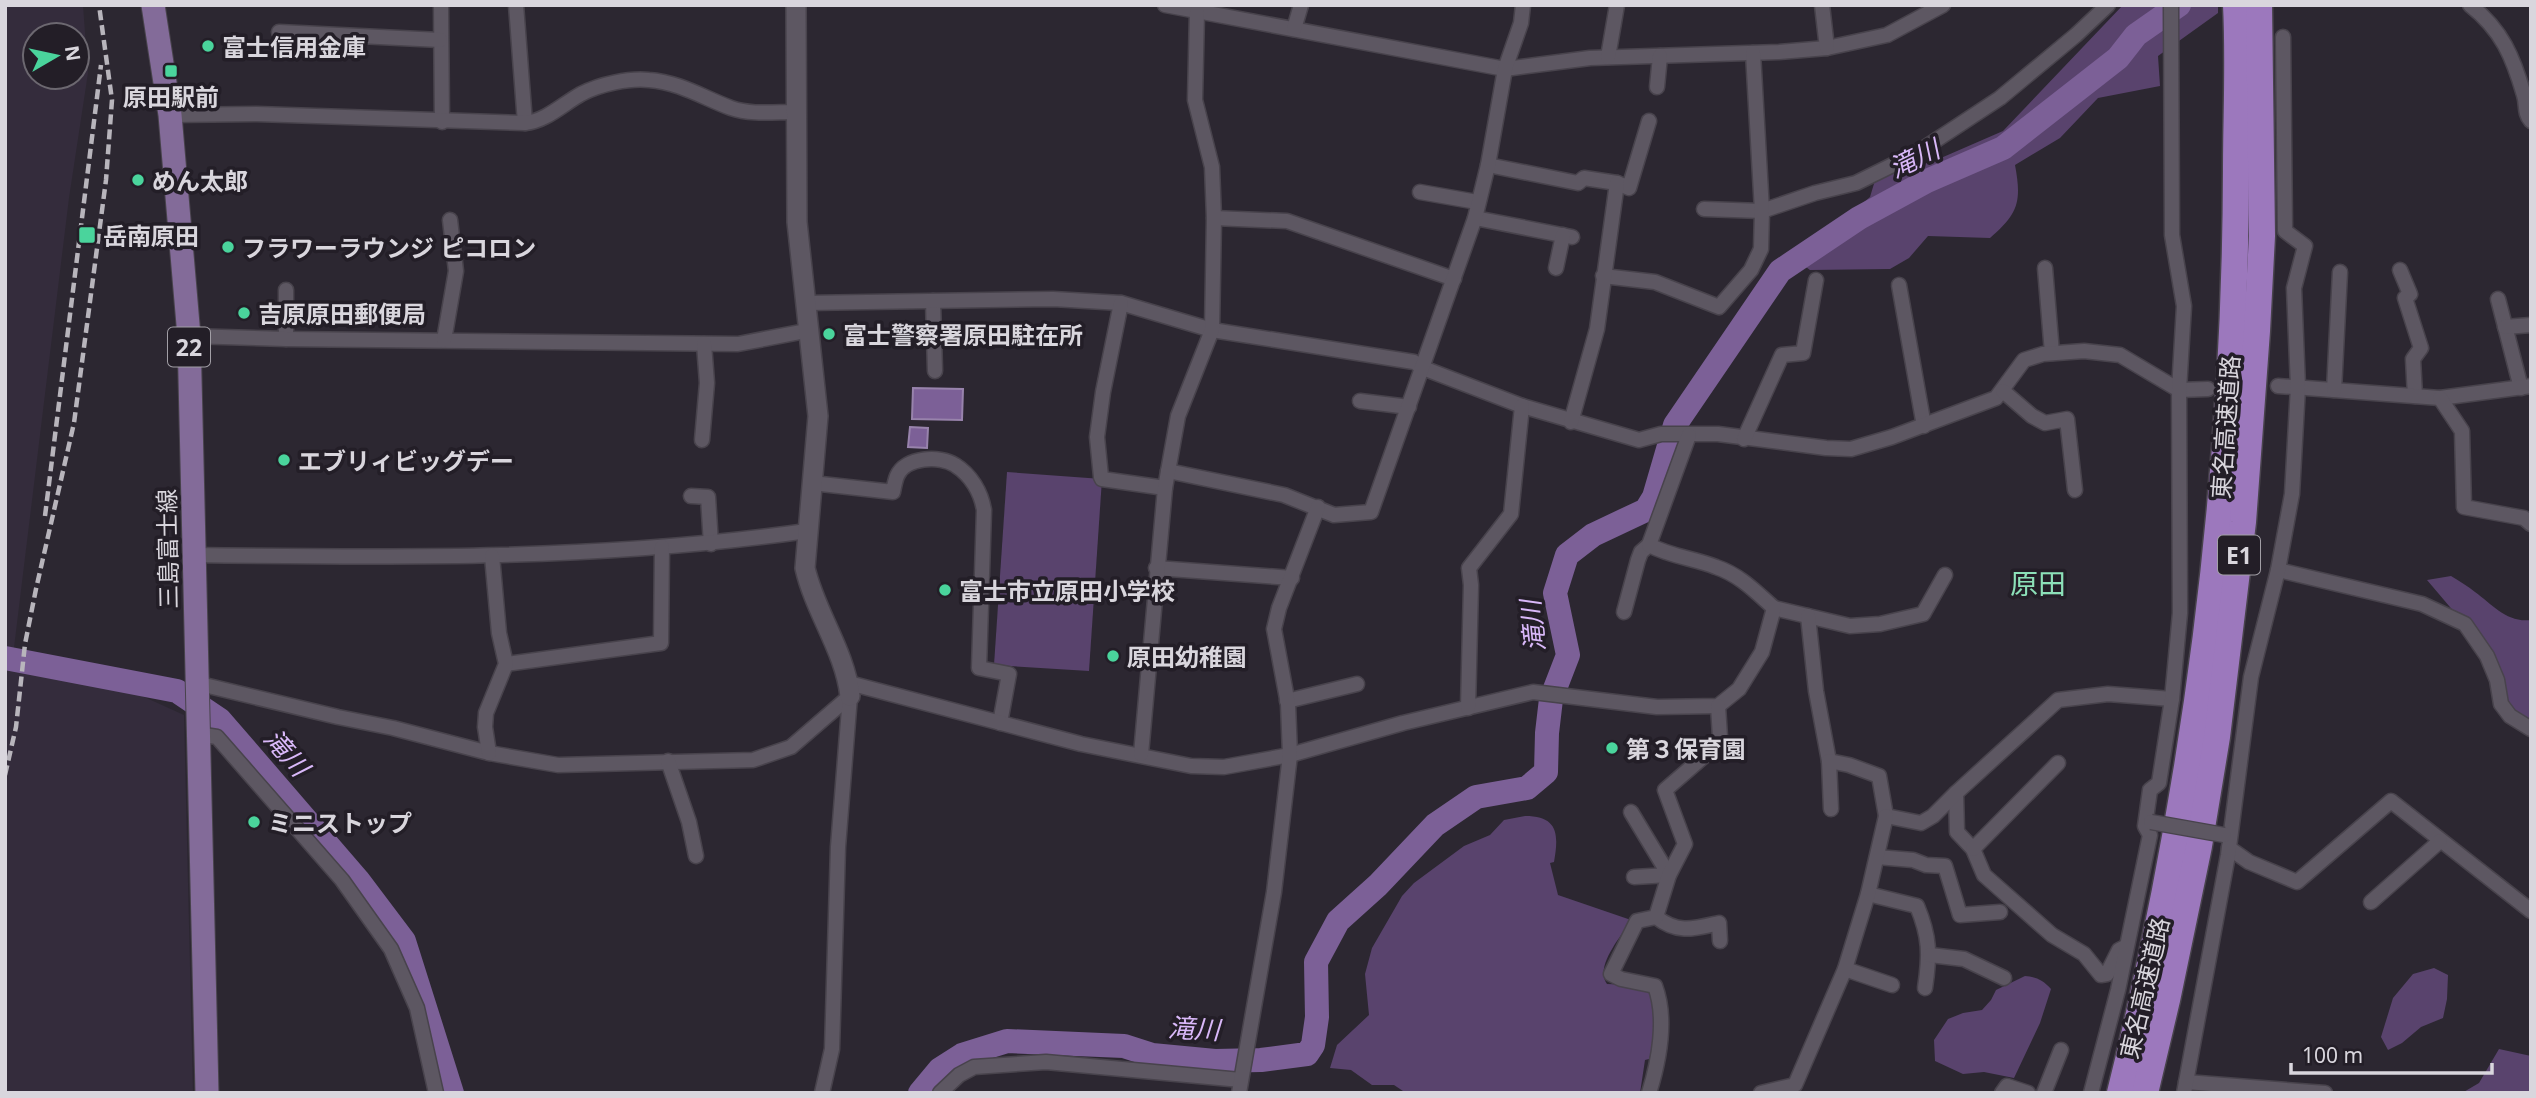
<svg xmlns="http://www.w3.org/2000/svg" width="2536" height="1098" font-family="'Noto Sans','Noto Sans JP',sans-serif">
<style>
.built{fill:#342c3c;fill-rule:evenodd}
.green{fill:#59436d}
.water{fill:#7c6097;stroke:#9883ac;stroke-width:2}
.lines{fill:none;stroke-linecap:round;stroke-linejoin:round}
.river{stroke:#7c6097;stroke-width:24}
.minor-casing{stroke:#48434c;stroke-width:17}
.tertiary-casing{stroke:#48434c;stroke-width:22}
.primary-casing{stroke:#48434c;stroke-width:25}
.motorway-casing{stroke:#48434c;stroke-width:29}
.minor{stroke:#5d5762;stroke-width:14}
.tertiary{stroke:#5d5762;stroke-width:19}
.primary{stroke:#836b99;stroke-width:23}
.motorway{stroke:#9c78bd;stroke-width:26}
.rail{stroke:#b8b5bc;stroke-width:4.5;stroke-dasharray:10 5;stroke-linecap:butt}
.minor-bridge-casing{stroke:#48434c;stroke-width:17;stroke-linecap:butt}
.minor-bridge{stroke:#5d5762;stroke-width:14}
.poi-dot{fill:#4ad49c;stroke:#231e27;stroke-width:2.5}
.labels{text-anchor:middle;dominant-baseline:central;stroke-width:7;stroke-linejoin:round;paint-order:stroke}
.shield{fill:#231e27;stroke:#a29fa6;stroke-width:2}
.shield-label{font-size:23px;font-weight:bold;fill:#d9d6dd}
.poi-label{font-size:24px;font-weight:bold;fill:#d9d6dd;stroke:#231e27;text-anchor:start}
.street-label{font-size:24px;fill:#d9d6dd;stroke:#231e27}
.water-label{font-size:26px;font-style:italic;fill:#d9b8f9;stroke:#231e27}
.quarter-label{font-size:28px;fill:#8ce0b8;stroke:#231e27}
</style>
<rect width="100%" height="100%" fill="#2c2731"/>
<path class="built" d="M5,5H83L88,73L69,198L12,664L131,691L184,715L193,1093H5ZM35,35H77V77H35Z"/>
<g class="green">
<path d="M2123,5H2218V13L2158,56L2160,86L2098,98L2060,138L2015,165C2022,202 2018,214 1990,238L1928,236L1909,258L1890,269L1810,270L1796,260L1870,197L1876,177L1934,161L2003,131Z"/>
<polygon points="1007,472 1102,479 1089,671 994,665"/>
<path d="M2451,576C2459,581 2468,586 2475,592C2493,605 2507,623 2531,620V729L2502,709L2478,640L2427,580Z"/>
<path d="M1525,816C1558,816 1559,834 1554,862L1550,863L1558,895L1631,920C1622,936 1594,966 1607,984L1655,986L1660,1022L1649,1059L1645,1060L1640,1093H1406L1394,1085H1372L1351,1070L1330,1068L1337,1045L1369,1015L1365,974L1372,948L1402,896L1414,883L1464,846L1490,835L1504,820Z"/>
<polygon points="2434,968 2448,975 2447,999 2443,1018 2421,1027 2402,1043 2388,1050 2381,1037 2393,998 2413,974"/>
<path d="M2025,976C2036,977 2043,980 2051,989L2040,1023L2014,1078L1984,1072L1963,1074L1935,1061L1934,1040L1948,1019L1963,1013L1982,1010L1991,1000L1996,990Z"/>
<polygon points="2499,1049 2531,1056 2531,1093 2462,1093 2479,1083"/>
</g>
<g class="water">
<polygon points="913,388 963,389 962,420 912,419"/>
<polygon points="910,427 928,428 927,448 908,447"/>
</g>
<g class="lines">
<g class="river">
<polyline points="5,658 177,691 220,720 358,880 404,941 452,1093"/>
<polyline points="920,1093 940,1069 962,1055 1007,1041 1124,1046 1152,1055 1215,1061 1261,1060 1307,1054 1313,1045 1317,1017 1316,962 1338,921 1378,885 1435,825 1476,797 1527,788 1546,772 1547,733 1551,699 1568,655 1555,593 1567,555 1593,535 1646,510 1654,497 1675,425 1780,271 1859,218 1927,181 2003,148 2118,58 2136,35 2179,5"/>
</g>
<g class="minor-casing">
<g id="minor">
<polyline points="441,5 442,122"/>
<polyline points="516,5 525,123"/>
<polyline points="1165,5 1505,69 1590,58 1779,52 1827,48 1887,35 1943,5"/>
<polyline points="1822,5 1827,48"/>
<path d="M2470,5C2502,30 2513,57 2524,95C2527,104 2524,113 2531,121"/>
<polyline points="1294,29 1301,5"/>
<polyline points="279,32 440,40"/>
<polyline points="1608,57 1617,5"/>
<polyline points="1657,87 1660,56"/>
<path d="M170,115L257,114L525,123C546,121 563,104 581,94C600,84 629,78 649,80C679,82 704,98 731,108C751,115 774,112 795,112"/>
<polyline points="1488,165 1578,183 1584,178 1617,183 1629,188 1649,121"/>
<polyline points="1420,192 1477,202"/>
<polyline points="1704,209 1762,211 1815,193 1856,183 1915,154 2000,98 2076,35 2108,5"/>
<polyline points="1214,218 1287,221 1454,279"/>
<polyline points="1475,218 1572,237"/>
<polyline points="1556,268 1563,235"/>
<polyline points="2045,268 2052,353"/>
<polyline points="2400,270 2410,294 2405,298 2421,348 2413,359 2415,396"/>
<polyline points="1603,276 1655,282 1719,307 1751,270 1761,249 1762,211 1753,53"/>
<polyline points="1899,285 1924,426"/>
<polyline points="286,290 286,339"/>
<polyline points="2498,299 2521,388"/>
<polyline points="933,301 935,371"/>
<polyline points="807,303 1053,299 1121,303 1212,330 1414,362 1423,368 1522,406 1639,440 1661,434 1718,434 1826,448 1851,449 1892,437 1996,398 2024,360 2043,354 2084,351 2120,355 2179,390 2208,389"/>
<polyline points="1121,303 1103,392 1097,437 1101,477 1102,479 1165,488"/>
<polyline points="2505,327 2531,325"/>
<polyline points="189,336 286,339 738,344 811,330"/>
<polyline points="444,340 456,271 450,220"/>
<polyline points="2278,386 2440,398 2531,386"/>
<polyline points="2334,390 2340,272"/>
<polyline points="2003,391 2032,416 2045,423 2067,419 2075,490"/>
<polyline points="2440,398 2462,431 2464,507 2524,518 2531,524"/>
<polyline points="1360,401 1409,407"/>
<polyline points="1571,422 1597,329 1617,183"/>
<polyline points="1744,439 1782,355 1803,353 1816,280"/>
<polyline points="702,440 707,383 704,344"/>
<polyline points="1168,471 1284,495 1334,515 1371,512 1475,218 1488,165 1505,69 1521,23 1523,5"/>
<path d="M812,483L893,492C894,487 895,481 897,476C905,457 940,455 955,465C971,475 981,492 984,510L979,668L1009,674L1000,723"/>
<polyline points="691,496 708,497 711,544"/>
<path d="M194,555C399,558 604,560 807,531"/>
<polyline points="1156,568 1292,578"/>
<polyline points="2278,570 2422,604 2465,624 2487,656 2497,680 2501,704 2510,716 2531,729"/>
<polyline points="1774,608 1850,626 1880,624 1923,614 1945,575"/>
<polyline points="1624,612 1638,560 1641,552 1649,545"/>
<polyline points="1808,616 1816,691 1829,761"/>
<polyline points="506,664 661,643 662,547"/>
<polyline points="196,683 338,717 393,728 489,753 558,765 753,760 791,747 850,696"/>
<path d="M849,683L1081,744L1191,766L1224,767L1290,755L1403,723L1533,692L1657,707L1718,706L1739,689L1762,652L1774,608C1756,592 1740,575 1716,567C1693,558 1672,557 1649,545L1689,435"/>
<polyline points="1287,701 1357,684"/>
<polyline points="1468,708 1471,585 1469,568 1511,514 1522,406"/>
<polyline points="198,734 217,737 342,880 391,949 417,1008 436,1093"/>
<polyline points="489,753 485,727 486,713 506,664 499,633 492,556"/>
<polyline points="1141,754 1165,488 1178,416 1212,330 1214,218 1212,167 1195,100 1197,12"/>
<polyline points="668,761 689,822 696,856"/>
<polyline points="1956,793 1957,832 1973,849 1984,875 2052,935 2084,954 2101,975 2107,974 2119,950 2125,947"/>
<polyline points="1831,809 1829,761 1849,765 1879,776 1886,816 1921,823 1933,816 1956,793 2058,700 2108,694 2172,699"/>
<polyline points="1631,812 1669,875 1634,877"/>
<polyline points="2229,848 2249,862 2297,882 2391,801 2531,911"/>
<polyline points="1973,849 2058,763"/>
<polyline points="1877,857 1913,860 1926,865 1945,866 1960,915 2000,912"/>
<path d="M1868,894L1917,906C1930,937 1930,955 1925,988"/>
<polyline points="2371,902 2440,841"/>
<path d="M1656,917C1678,934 1693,929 1719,923L1720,941"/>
<polyline points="1930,955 1964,959 2004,978"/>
<polyline points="1845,969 1892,985"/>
<polyline points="2186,1082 2325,1093"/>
<polyline points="822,1093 832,1049 838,847 850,696"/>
<polyline points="940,1093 959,1075 974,1067 1046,1062 1241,1080"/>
<polyline points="1239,1093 1274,892 1290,755 1288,704 1274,629 1279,608 1318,507"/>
<path d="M1649,1093C1659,1061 1667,1018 1655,986L1621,979L1611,974L1637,921L1656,917L1669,875L1685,844L1665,790L1710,751L1720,737L1718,706"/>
<polyline points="1761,1093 1795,1085 1845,969 1868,894 1886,816"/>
<polyline points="2002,1093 2007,1086 2028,1093"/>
<polyline points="2044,1093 2061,1050"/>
<polyline points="2091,1093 2118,990 2150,835 2145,826 2150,790 2159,783 2172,699 2180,613 2179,390 2184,306 2172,235 2171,5"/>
<polyline points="2184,1093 2228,855 2251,677 2278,570 2292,494 2298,387 2294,288 2305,246 2285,231 2283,37"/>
</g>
</g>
<g class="tertiary-casing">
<path id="tertiary" d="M796,5L797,222L818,416L805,568C815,612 845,651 850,696"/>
</g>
<g class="primary-casing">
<polyline id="primary" points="153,5 170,115 189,336 207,1093"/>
</g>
<g class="motorway-casing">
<g id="motorway">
<path d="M2120,1093C2195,792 2235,481 2236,171C2236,116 2239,60 2236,5"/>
<polyline points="2145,1093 2167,1000 2199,846 2217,737 2243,522 2257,331 2262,236 2259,5"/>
</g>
</g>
<use href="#minor" class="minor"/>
<use href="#tertiary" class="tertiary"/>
<use href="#primary" class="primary"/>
<use href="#motorway" class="motorway"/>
<g class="rail">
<polyline points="45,516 101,65"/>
<polyline points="5,775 16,727 25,644 36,589 74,423 106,180 112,100 99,5"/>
</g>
<g class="minor-bridge-casing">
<polyline id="minor-bridge" points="2151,822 2224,835"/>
</g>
<use href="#minor-bridge" class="minor-bridge"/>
</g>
<g class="poi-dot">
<circle cx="208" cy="46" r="7"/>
<rect x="164" y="64" width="14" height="14" rx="3.5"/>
<circle cx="138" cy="180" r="7"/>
<rect x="78" y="226" width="18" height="18" rx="3.5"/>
<circle cx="228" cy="247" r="7"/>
<circle cx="244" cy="313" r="7"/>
<circle cx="829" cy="334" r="7"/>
<circle cx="284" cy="460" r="7"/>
<circle cx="945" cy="590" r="7"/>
<circle cx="1113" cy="656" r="7"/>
<circle cx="1612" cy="748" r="7"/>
<circle cx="254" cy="822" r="7"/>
</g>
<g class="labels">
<g class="shield">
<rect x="168" y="327.5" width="42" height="39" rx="5"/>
<rect x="2218" y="535.5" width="42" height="39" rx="5"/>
</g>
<g class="shield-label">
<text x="189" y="347">22</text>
<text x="2239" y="555">E1</text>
</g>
<g class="poi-label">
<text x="222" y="46">富士信用金庫</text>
<text x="171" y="96" text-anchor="middle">原田駅前</text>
<text x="152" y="180">めん太郎</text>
<text x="103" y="235">岳南原田</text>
<text x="242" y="247">フラワーラウンジ ピコロン</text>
<text x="258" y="313">吉原原田郵便局</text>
<text x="843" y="334">富士警察署原田駐在所</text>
<text x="298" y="460">エブリィビッグデー</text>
<text x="959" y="590">富士市立原田小学校</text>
<text x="1127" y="656">原田幼稚園</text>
<text x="1626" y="748">第３保育園</text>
<text x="268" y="822">ミニストップ</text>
</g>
<g class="street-label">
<text transform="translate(2225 427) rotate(-86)">東名高速道路</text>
<text transform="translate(167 549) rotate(-91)">三島富士線</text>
<text transform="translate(2144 988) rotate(-77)">東名高速道路</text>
</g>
<g class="water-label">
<text transform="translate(1914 158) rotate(-26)">滝川</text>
<text transform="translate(1532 626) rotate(-96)">滝川</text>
<text transform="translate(287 752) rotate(49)">滝川</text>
<text transform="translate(1194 1028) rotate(3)">滝川</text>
</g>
<g class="quarter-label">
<text x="2038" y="583">原田</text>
</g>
</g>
<rect width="2536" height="1098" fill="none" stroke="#d9d6dd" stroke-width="14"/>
<g transform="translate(56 56) rotate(81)"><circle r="33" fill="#231e27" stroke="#6c6870" stroke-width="2"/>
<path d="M0-5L12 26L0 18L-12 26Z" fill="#4ad49c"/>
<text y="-10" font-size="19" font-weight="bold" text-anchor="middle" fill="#d9d6dd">N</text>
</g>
<path d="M2291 1063v10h201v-10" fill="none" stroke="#d9d6dd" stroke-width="3.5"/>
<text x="2302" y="1063" font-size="21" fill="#d9d6dd" stroke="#231e27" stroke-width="5" paint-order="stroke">100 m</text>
</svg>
